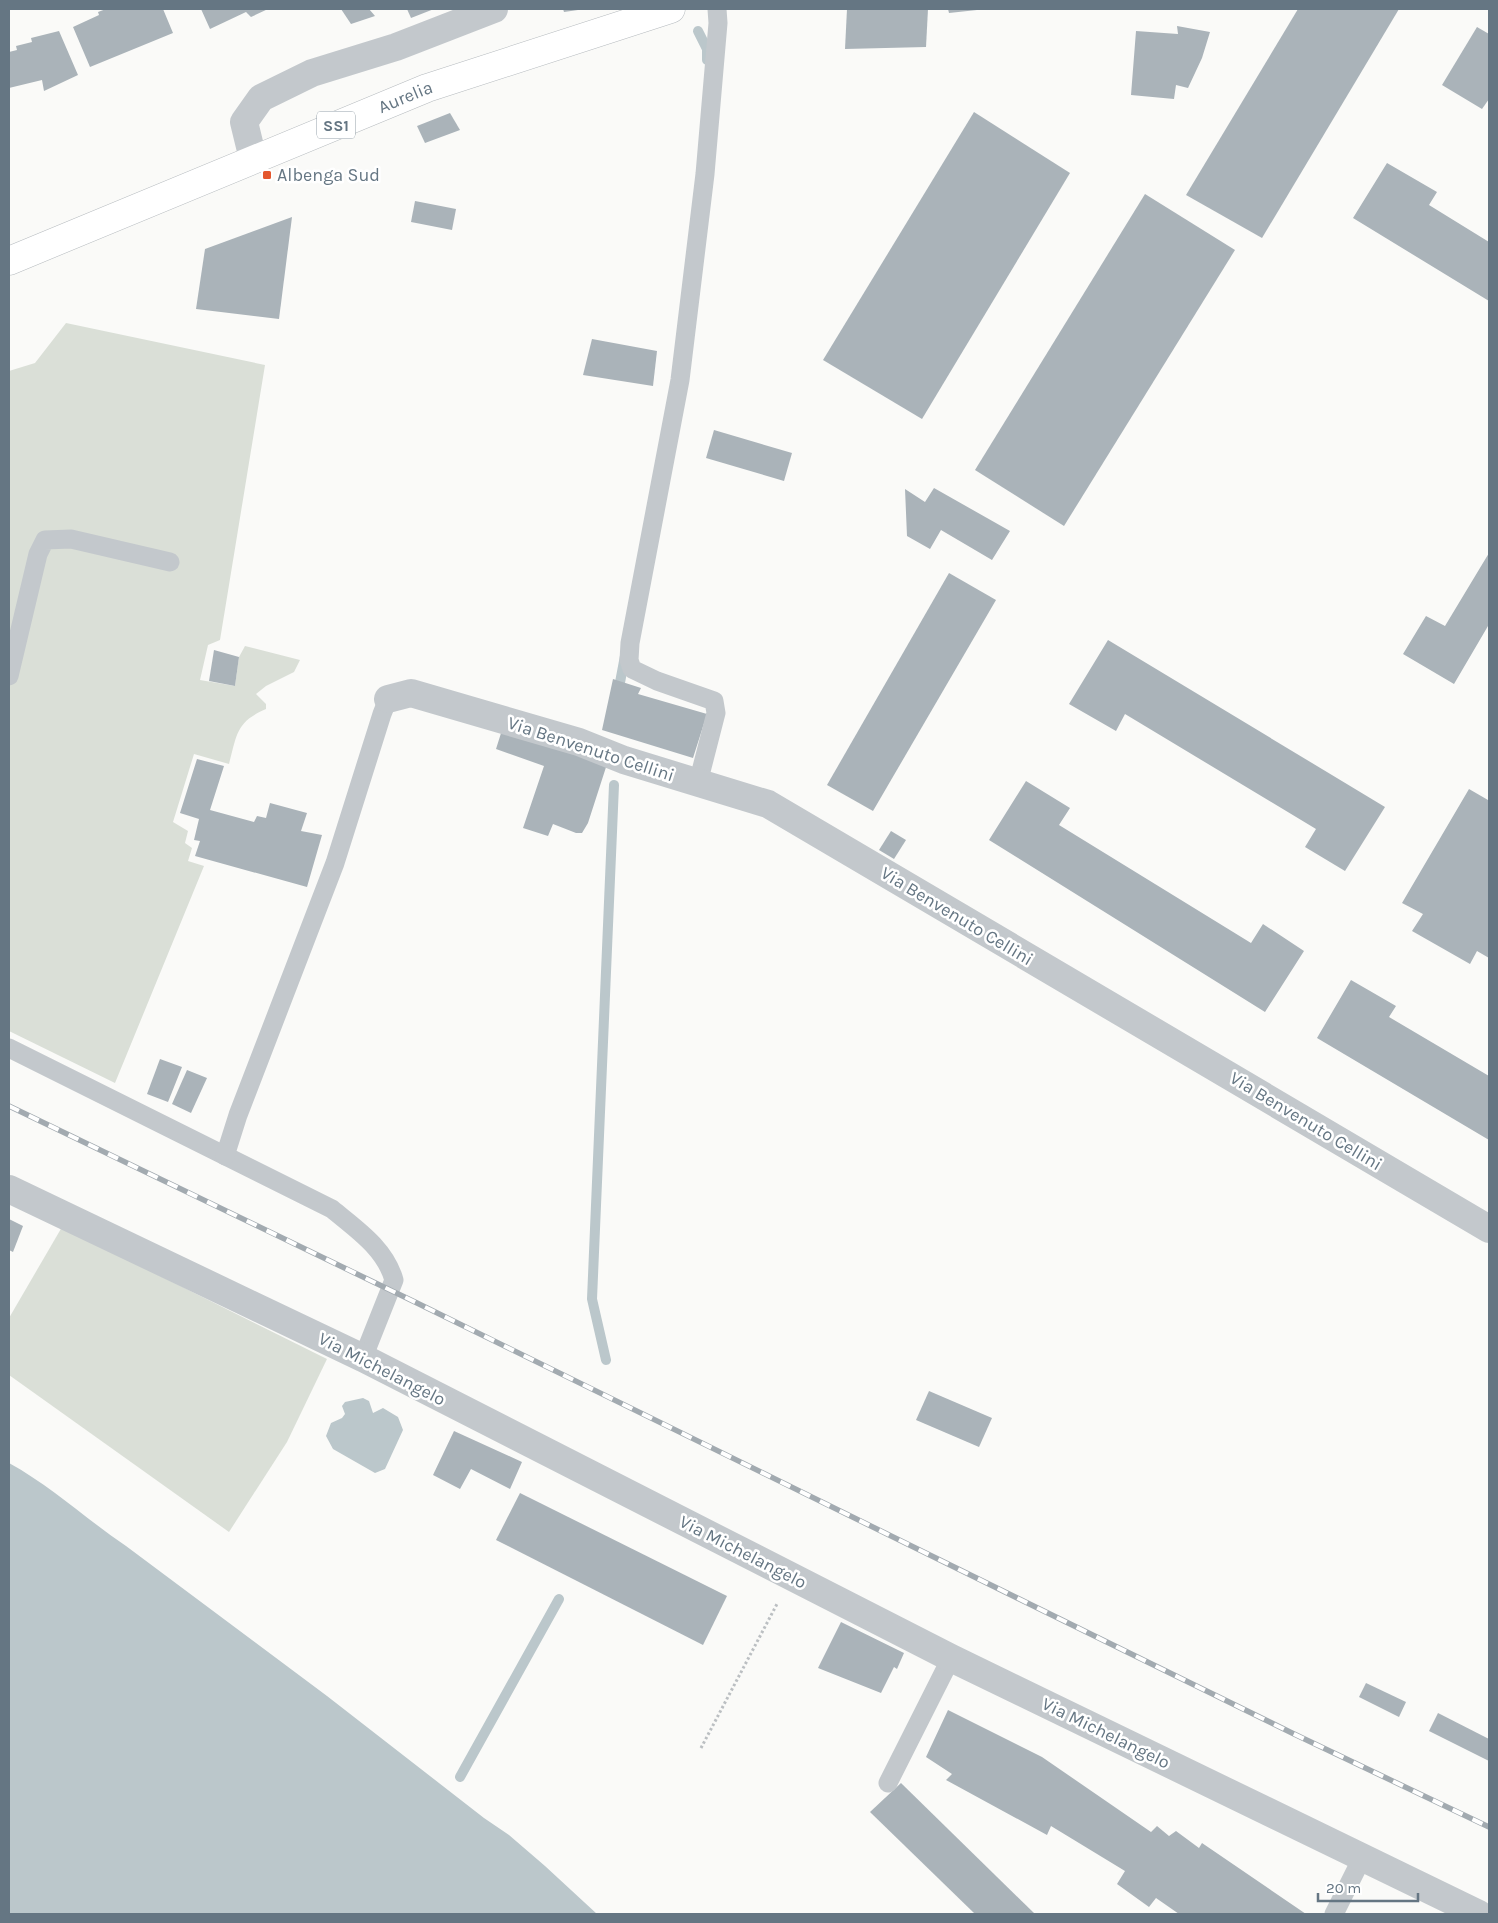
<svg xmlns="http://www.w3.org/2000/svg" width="1498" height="1923" font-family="Karla,sans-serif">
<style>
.green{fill:#dadfd7}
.water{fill:#bbc7cb}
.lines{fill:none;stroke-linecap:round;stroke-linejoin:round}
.stream{stroke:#bbc7cb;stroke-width:10}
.building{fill:#aab3b9}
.primary-casing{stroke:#b5babe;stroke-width:29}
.path{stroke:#bbbfc2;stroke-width:3;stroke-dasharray:2.5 2.5;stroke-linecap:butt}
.lane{stroke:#c3c8cc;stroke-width:19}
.street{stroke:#c3c8cc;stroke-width:28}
.primary{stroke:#fff;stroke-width:28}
.rail-casing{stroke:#a2aab0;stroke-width:5.5}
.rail{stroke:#fff;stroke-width:4;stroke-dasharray:11;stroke-linecap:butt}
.poi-dot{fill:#e4572e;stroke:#fff;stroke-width:2}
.labels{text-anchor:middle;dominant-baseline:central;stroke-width:5;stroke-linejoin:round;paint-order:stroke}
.shield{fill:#fff;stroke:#939fa8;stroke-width:1}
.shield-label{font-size:16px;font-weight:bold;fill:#657683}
.street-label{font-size:18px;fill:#657683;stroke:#fff}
.poi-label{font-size:18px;fill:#657683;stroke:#fff;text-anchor:start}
</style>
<rect width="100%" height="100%" fill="#fafaf8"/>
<g class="green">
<path d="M66,323L265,365L220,640L208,645L200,680L235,686L239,657L245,646L300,660L294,672L266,686L256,694L266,704V709C236,722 237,734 229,764L194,754L173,822L188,831L185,843L192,848L188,861L204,866L115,1083L9,1031V371L35,363Z"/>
<polygon points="62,1227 327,1359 287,1442 229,1532 9,1375 9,1318"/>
</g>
<g class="water">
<polygon points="363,1398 369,1401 373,1413 383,1408 398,1417 403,1430 385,1469 375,1473 333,1449 326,1436 331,1423 342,1418 345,1414 342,1406 345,1402"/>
<path d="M9,1463C51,1486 86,1519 126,1546L327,1696L484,1818L509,1835L545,1866L597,1914H9Z"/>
</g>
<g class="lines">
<g class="stream">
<polyline points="698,31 707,49 707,60"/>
<polyline points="618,693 625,656"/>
<polyline points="606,1360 592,1299 614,785"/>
<polyline points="460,1777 559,1599"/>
</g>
</g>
<g class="building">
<polygon points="106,9 163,9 173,33 90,67 73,27 99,15 98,12"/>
<polygon points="201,9 268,9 251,17 246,12 210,29"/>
<polygon points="341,9 369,9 375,16 351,24"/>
<polygon points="407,9 434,9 411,18"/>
<polygon points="563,9 578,9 578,10 564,12"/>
<polygon points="847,9 928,9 926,47 845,49"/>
<polygon points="948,9 977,9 977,10 949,13"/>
<polygon points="1298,9 1399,9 1262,238 1186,195"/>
<polygon points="1177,26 1210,32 1202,58 1188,88 1176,85 1174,99 1131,95 1136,31 1178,34"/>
<polygon points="1477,27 1489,34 1489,99 1482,109 1442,85"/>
<polygon points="59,31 78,75 44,91 42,80 9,88 9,52 17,50 16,46 32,42 31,38"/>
<polygon points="974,112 1070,173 922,419 823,360"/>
<polygon points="450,113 460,130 425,143 417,126"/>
<polygon points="1387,163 1437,192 1429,205 1489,242 1489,301 1353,218"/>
<polygon points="1145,194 1235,250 1064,526 975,470"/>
<polygon points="415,201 456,209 452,230 411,222"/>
<polygon points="292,217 279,319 196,309 205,249"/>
<polygon points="592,339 657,351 653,386 583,375"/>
<polygon points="714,430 792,453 784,481 706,458"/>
<polygon points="934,488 1010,531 992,560 941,530 930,549 907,536 905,489 925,502"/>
<polygon points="1489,553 1489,627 1488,626 1454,684 1403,654 1426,616 1445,626"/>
<polygon points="949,573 996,600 873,811 827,785"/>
<polygon points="1108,640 1385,807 1345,871 1305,847 1316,829 1125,714 1116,731 1069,704"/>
<polygon points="214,650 239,657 235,686 209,681"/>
<polygon points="613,679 641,688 638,694 707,714 693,758 602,730"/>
<polygon points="502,730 608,761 588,823 582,833 576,833 553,824 548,836 523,828 544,766 496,749"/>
<polygon points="197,759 224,766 210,810 254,822 257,816 266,818 270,803 307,813 301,831 322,835 307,887 195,856 200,841 194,840 199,819 180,813"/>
<polygon points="1026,781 1070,808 1059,825 1251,943 1263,924 1304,951 1265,1012 989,840"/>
<polygon points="1469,789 1488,800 1489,798 1489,958 1477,951 1470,964 1412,931 1423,914 1402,903"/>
<polygon points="891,831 906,840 894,859 879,850"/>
<polygon points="1351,980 1396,1006 1389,1017 1489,1076 1489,1140 1317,1038"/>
<polygon points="160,1059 182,1067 168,1102 147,1094"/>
<polygon points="187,1070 207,1078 191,1113 172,1104"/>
<polygon points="9,1219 23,1226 13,1252 9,1250"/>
<polygon points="929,1391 992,1418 979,1447 916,1420"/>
<polygon points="454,1431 522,1462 510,1489 471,1469 460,1489 433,1475"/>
<polygon points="520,1493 727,1596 703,1645 496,1540"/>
<polygon points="841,1622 904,1653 897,1669 894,1667 881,1693 818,1668"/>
<polygon points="1366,1683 1406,1702 1399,1717 1359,1697"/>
<polygon points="948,1710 1042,1757 1151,1832 1157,1826 1169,1836 1176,1831 1199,1848 1202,1843 1306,1914 1179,1914 1156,1898 1149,1907 1117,1884 1125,1871 1051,1826 1047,1835 946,1780 952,1774 926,1757"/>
<polygon points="1438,1713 1489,1739 1489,1761 1429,1731"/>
<polygon points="901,1783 1035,1914 975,1914 870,1812"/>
</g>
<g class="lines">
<g class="primary-casing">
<g id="primary">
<path id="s1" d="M9,261L427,88L671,9"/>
</g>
</g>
<polyline class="path" points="701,1748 777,1604"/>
<g class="lane">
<polyline points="9,676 38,554 45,540 71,539 170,562"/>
<polyline points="698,783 716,713 714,701 657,681 632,669 629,660 630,643 680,380 705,174 718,23 717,9"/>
<path d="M9,1048L332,1209C356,1229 385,1248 394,1280L363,1358"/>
<polyline points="225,1156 238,1115 335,863 382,714 388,699"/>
<polyline points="888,1783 951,1658"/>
<polyline points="1334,1914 1362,1858"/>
</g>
<g class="street">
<polyline points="253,159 244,122 261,98 312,73 396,47 494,9"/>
<polyline points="388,699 411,693 579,742 624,760 768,804 1489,1229"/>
<polyline points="9,1189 363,1358 951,1658 1479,1914"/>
</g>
<use href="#primary" class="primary"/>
<g class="rail-casing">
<polyline id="rail" points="9,1106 417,1303 1292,1733 1489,1827"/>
</g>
<use href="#rail" class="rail"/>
</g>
<rect class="poi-dot" x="262" y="170" width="10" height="10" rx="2.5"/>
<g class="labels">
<rect class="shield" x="317" y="111.5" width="38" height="27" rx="4"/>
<g class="shield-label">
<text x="336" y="125">SS1</text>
</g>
<g class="street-label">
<text stroke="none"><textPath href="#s1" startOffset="429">Aurelia</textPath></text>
<text transform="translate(591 749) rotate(18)">Via Benvenuto Cellini</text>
<text transform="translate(957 916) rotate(31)">Via Benvenuto Cellini</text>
<text transform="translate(1306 1121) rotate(31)">Via Benvenuto Cellini</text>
<text transform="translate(382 1369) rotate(27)">Via Michelangelo</text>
<text transform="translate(743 1552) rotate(27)">Via Michelangelo</text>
<text transform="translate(1106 1733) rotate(26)">Via Michelangelo</text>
</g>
<g class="poi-label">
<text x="277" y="175">Albenga Sud</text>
</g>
</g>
<rect width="1498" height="1923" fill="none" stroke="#657683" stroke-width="20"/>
<path d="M1318 1893v8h100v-8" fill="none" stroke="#657683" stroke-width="2.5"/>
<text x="1326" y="1893" font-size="15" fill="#657683" stroke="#ffffff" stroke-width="4" paint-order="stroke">20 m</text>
</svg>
